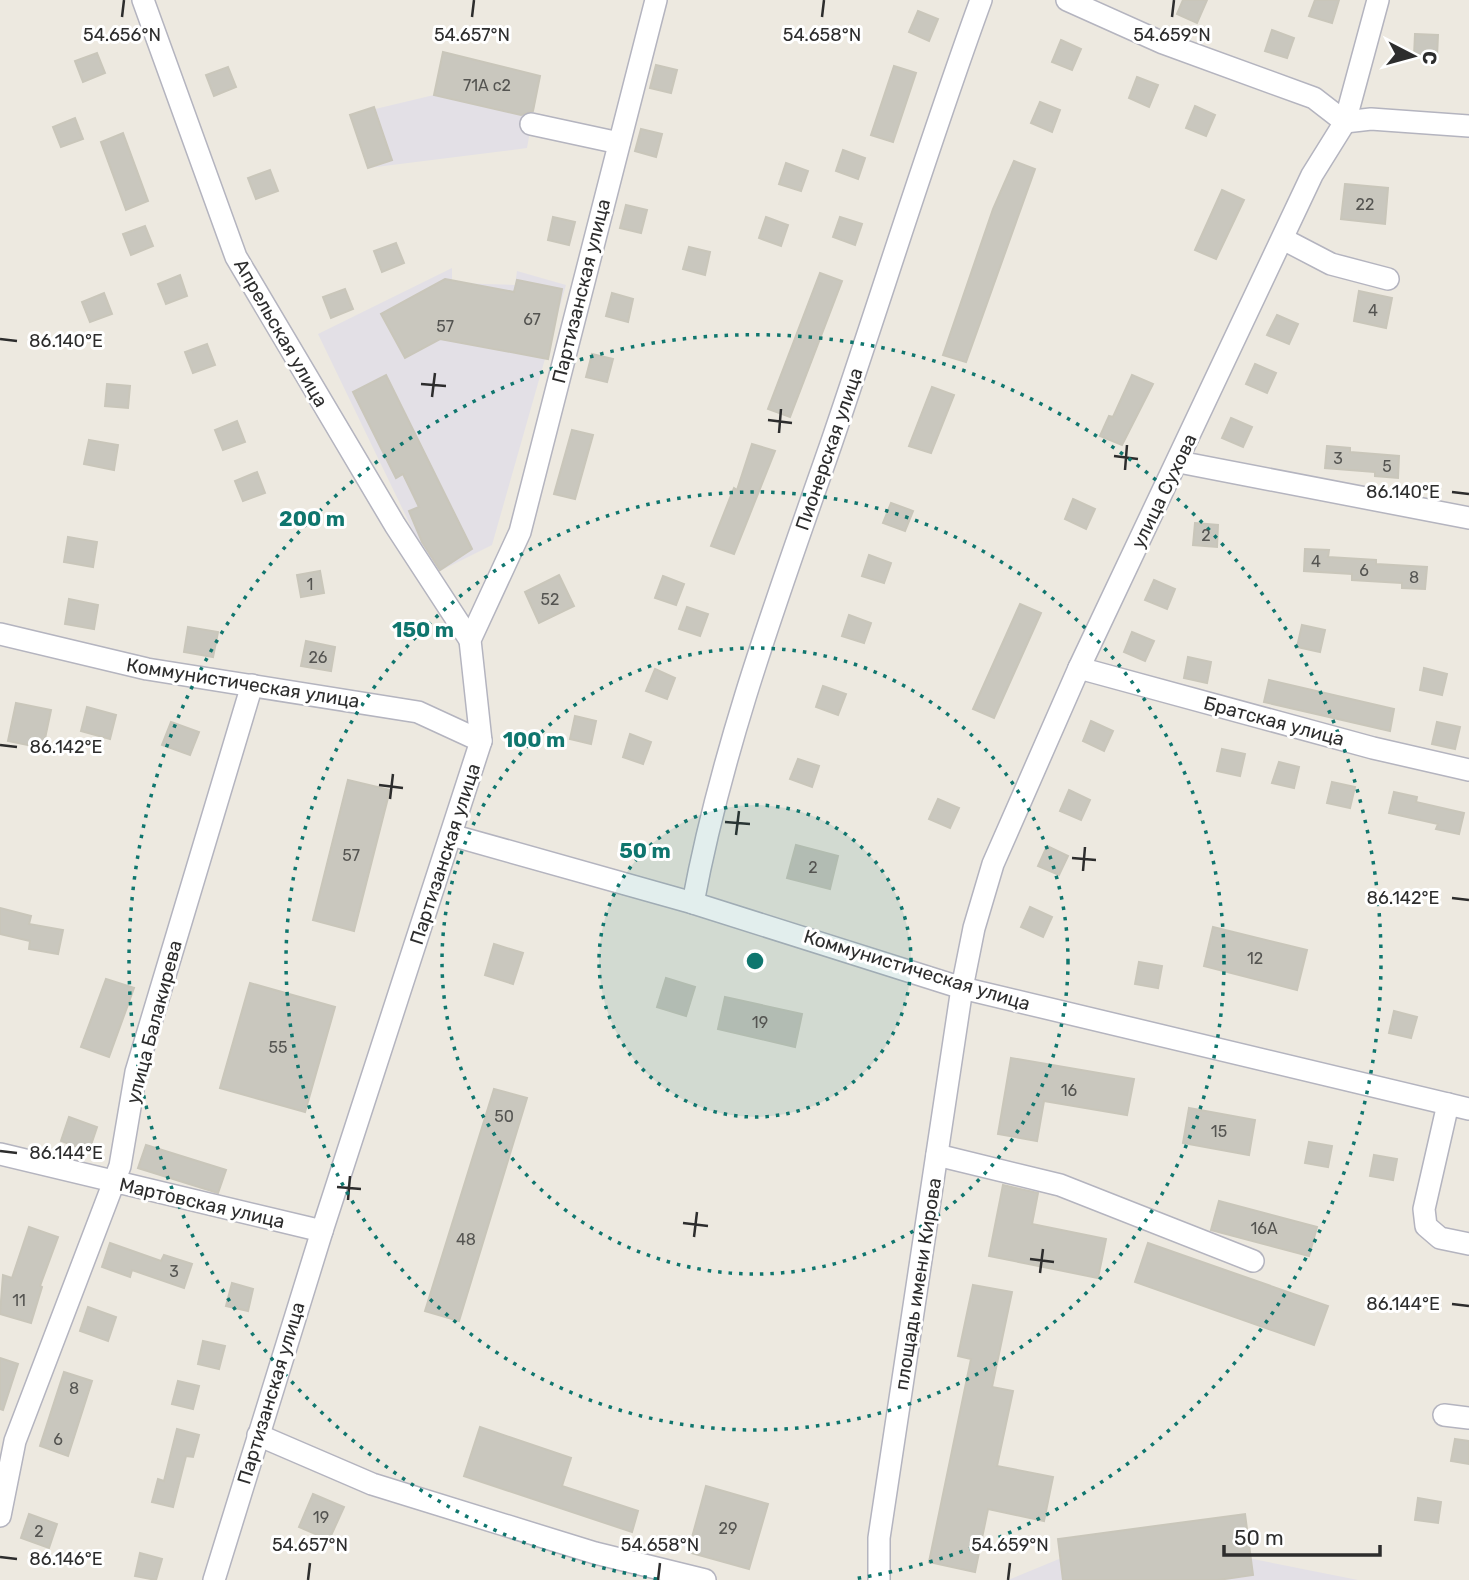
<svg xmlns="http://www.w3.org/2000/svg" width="1469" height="1580" font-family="Rubik,sans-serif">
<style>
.industrial{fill:#e3e0e6}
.building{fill:#c9c7be;stroke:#c9c6ba;stroke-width:2}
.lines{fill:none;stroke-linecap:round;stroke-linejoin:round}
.minor-casing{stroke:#b4b4bf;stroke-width:24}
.minor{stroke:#fff;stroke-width:21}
.ticks{fill:none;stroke:#2d2d2d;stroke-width:2.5}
.ring{fill:none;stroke:#0f766e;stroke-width:3.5;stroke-dasharray:3.5 7}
.labels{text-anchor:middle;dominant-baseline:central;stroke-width:6;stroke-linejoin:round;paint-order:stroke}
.number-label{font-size:16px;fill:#545451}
.street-label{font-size:19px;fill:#2d2d2d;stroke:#fff}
.ticks-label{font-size:18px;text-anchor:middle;fill:#2d2d2d;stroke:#fff;stroke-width:6;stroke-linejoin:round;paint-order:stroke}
.centre{fill:#0f766e;stroke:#fff;stroke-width:3.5}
.ring-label{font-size:21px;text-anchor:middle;font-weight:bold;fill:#0f766e;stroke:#fff;stroke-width:6;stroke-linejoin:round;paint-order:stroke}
</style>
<rect width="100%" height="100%" fill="#ede9e0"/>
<g class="industrial">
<polygon points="443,52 540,76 527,148 368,168 350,115 434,95"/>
<polygon points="452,268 452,283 515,285 517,271 566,285 492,545 434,574 318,334"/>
<polygon points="1122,1533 1358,1580 1008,1580"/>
</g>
<g class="building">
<polygon points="1183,0 1207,0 1197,23 1177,14"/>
<polygon points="1315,0 1339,0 1332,23 1309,16"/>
<polygon points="918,11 938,19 929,41 909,32"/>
<polygon points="1272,30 1294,38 1287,58 1265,51"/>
<polygon points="1415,34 1438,35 1437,57 1414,56"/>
<polygon points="1061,40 1081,49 1072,70 1052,62"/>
<polygon points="443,52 540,76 533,111 521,115 434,95"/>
<polygon points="97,53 105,73 83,82 75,61"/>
<polygon points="656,65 677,70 671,93 650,88"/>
<polygon points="894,66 916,73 893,142 871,135"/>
<polygon points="228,67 236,87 214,96 206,75"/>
<polygon points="1137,77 1158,85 1149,107 1129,98"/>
<polygon points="1040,102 1060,110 1052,132 1031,123"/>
<polygon points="1195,106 1215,115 1206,136 1186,128"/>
<polygon points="374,107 392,160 368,168 350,115"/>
<polygon points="75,118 83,139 61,147 53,127"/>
<polygon points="641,129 662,134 656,157 635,151"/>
<polygon points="123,133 148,201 126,210 101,142"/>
<polygon points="843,150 865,158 858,179 836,171"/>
<polygon points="1014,161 1035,169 966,362 943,355 993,209"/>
<polygon points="786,163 808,171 801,191 779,184"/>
<polygon points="270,170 278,191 256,199 248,178"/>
<polygon points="1345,184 1388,188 1385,224 1341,219"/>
<polygon points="1222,190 1244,200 1216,259 1195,250"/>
<polygon points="626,205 647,210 641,233 620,228"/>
<polygon points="553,217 575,222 569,245 548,240"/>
<polygon points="766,217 788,225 781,246 759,238"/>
<polygon points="840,217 862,224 855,245 833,237"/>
<polygon points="145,226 153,246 131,255 123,234"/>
<polygon points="396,243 404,263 382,272 374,251"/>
<polygon points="689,247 710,252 705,275 683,269"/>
<polygon points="820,273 842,281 790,417 768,409"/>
<polygon points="180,275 187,296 166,304 158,284"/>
<polygon points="445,279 514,292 517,280 562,289 548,359 440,339 405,358 381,314"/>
<polygon points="345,289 353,309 331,318 323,297"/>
<polygon points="1359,291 1392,298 1386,328 1354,321"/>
<polygon points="104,293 112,314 90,322 82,302"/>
<polygon points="612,293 633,299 628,322 606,316"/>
<polygon points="1277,315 1298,324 1289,344 1267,335"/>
<polygon points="207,344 215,365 193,373 185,352"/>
<polygon points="592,354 613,359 607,382 586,377"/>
<polygon points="1255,364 1276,373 1267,393 1246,384"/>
<polygon points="386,375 472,549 440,570 422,542 409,511 419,507 403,474 396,478 353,392"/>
<polygon points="1132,375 1153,384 1122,445 1100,436 1109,416 1113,417"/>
<polygon points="107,384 130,386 128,408 105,406"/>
<polygon points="932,387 954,395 931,453 909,446"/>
<polygon points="1231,418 1252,427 1243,447 1222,438"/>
<polygon points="237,421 245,442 223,450 215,430"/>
<polygon points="572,430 593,435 575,499 554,494"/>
<polygon points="89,440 118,445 114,470 84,464"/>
<polygon points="752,444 775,451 734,554 711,546 734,488 737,490"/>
<polygon points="1327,446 1350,448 1350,452 1399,456 1398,478 1375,476 1375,472 1325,468"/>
<polygon points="257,472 265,493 243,501 235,481"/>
<polygon points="1073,499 1095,509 1086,529 1065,519"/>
<polygon points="891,503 913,511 905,531 883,523"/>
<polygon points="1195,523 1218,525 1217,547 1193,545"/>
<polygon points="68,537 97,542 93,567 64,562"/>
<polygon points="1305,549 1329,550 1328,557 1376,560 1376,564 1427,567 1425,589 1402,588 1402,583 1352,580 1352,574 1304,571"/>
<polygon points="869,555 891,563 884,583 862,576"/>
<polygon points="320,571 324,593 301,597 297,575"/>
<polygon points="559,575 574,606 539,623 525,592"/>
<polygon points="663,576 684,584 676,605 655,598"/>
<polygon points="1154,580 1175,589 1167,609 1145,600"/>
<polygon points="69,599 98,605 94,629 65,624"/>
<polygon points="1020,604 1041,613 994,718 973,709"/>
<polygon points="687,607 708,614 700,636 679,629"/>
<polygon points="849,615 871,623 864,643 842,636"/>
<polygon points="1302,625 1325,630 1320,652 1297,647"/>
<polygon points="188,627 218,632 213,657 184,652"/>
<polygon points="1132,632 1154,641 1145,661 1124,652"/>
<polygon points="306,641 335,647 331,671 301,666"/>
<polygon points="1188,657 1211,662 1207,683 1184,678"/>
<polygon points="1424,668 1447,674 1442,695 1420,690"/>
<polygon points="655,669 675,678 667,699 646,691"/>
<polygon points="1269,680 1394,709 1390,731 1264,702"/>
<polygon points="823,686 846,694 838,715 816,707"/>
<polygon points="16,703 51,710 43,748 8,741"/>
<polygon points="87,707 116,715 110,739 81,731"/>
<polygon points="575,716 596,721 591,744 570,739"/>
<polygon points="1091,721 1113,731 1104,751 1083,741"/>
<polygon points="171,722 199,732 190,755 162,745"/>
<polygon points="1437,722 1460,727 1455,749 1432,744"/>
<polygon points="630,734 651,742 643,764 623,757"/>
<polygon points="1222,749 1245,754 1240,776 1217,771"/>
<polygon points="798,759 819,766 812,787 790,779"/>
<polygon points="1279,762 1299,767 1294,788 1272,783"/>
<polygon points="348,780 390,790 354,931 313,920"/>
<polygon points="1332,782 1355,787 1350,808 1327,803"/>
<polygon points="1069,790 1090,800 1081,820 1060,811"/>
<polygon points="1394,792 1417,797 1416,802 1464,813 1459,834 1436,829 1438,824 1389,813"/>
<polygon points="938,799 959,808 950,828 929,819"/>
<polygon points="796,845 838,856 830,889 787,878"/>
<polygon points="1047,846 1068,856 1059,875 1038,866"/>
<polygon points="1030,907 1052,917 1043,937 1021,927"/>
<polygon points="0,908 31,916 29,924 63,930 58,954 29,949 30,941 0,934"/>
<polygon points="1213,927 1307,950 1297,990 1204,966"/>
<polygon points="494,944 523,953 513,984 485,975"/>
<polygon points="1139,962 1162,966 1158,988 1135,984"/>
<polygon points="666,978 695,987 686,1016 657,1007"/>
<polygon points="106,979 134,988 109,1057 81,1047"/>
<polygon points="250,983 335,1007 305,1112 220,1088"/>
<polygon points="725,997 802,1014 795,1047 718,1029"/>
<polygon points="1394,1011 1417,1017 1411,1038 1389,1033"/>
<polygon points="1011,1058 1134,1079 1127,1115 1044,1101 1037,1141 998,1134"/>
<polygon points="494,1089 527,1098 459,1321 425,1311"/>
<polygon points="1189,1108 1255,1120 1249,1155 1183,1143"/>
<polygon points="69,1117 97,1127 89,1151 61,1141"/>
<polygon points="1309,1142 1332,1146 1328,1167 1305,1163"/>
<polygon points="146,1145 226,1170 218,1193 138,1168"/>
<polygon points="1374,1155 1397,1159 1393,1180 1370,1176"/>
<polygon points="1003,1185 1038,1193 1032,1224 1106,1239 1098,1278 989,1256"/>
<polygon points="1219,1201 1317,1227 1309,1256 1211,1230"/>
<polygon points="29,1227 58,1237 40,1286 42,1287 31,1323 0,1314 3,1275 12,1278"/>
<polygon points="110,1243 161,1261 164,1255 192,1264 184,1288 132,1270 130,1277 102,1267"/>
<polygon points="1148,1243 1328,1306 1314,1345 1135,1282"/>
<polygon points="232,1283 253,1289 248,1311 226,1306"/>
<polygon points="973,1285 1012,1292 992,1387 1013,1391 997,1466 1053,1477 1044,1521 988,1509 975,1572 929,1562 971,1359 958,1356"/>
<polygon points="88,1307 116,1317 108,1341 80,1331"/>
<polygon points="203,1341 225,1346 219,1369 198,1364"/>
<polygon points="0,1358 18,1364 3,1410 0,1409"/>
<polygon points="64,1372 92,1381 68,1456 40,1446"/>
<polygon points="178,1381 199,1386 193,1409 172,1404"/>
<polygon points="480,1427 571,1458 562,1486 638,1511 632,1532 464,1476"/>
<polygon points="177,1429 199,1435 193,1457 186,1456 173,1507 152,1502 158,1479 164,1481"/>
<polygon points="1455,1439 1469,1441 1469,1464 1451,1461"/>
<polygon points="706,1486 768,1504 749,1569 688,1552"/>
<polygon points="313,1494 344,1507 329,1540 299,1527"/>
<polygon points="1418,1498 1441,1502 1438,1523 1415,1520"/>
<polygon points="29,1514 57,1524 49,1548 21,1538"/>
<polygon points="1245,1514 1253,1575 1218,1580 1063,1580 1058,1539"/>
<polygon points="140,1553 162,1559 156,1580 135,1576"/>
</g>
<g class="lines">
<g class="minor-casing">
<g id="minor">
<polyline points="143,0 236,257 395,525 470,640"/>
<polyline points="1067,0 1163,43 1314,98 1345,122 1371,119 1469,126"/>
<polyline points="531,124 619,143"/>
<polyline points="1283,239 1331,264 1388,279"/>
<polyline points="1179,462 1469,518"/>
<polyline points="0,634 147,669 418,712 481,741"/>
<polyline points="1079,668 1373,748 1469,770"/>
<polyline points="451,835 693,903 962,988 1469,1109"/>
<path d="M693,903C722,747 778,596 830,447C881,298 927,148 981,0"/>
<polyline points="1448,1104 1424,1209 1426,1226 1440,1238 1469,1244"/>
<polyline points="0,1154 322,1231"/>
<polyline points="937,1155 1060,1185 1253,1261"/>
<polyline points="1444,1415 1469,1418"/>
<polyline points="258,1435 372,1484 595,1553 705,1580"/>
<polyline points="0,1516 15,1441 120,1166 136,1072 252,685"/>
<polyline points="214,1580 322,1231 481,741 470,640 520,532 656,0"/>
<polyline points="879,1580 879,1538 962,988 974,928 993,864 1079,668 1312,175 1345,122 1378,0"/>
</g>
</g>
<use href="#minor" class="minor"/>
</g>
<path class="ticks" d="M122,17L124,0M472,17L474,0M822,17L824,0M1172,17L1174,0M0,339L17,341M421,384L446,386M432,397L435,373M768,420L792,423M779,433L781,409M1114,456L1138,459M1125,470L1127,445M1452,492L1469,494M0,745L17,747M379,785L403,788M390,799L393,774M725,822L750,824M736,835L739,811M1072,858L1096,860M1083,871L1085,847M1452,898L1469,900M0,1151L17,1153M337,1187L361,1189M348,1200L350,1176M683,1223L708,1226M694,1237L697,1212M1030,1259L1054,1262M1040,1273L1043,1249M1452,1304L1469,1306M0,1557L17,1559M308,1580L310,1563M658,1580L660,1563M1008,1580L1010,1563"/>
<circle cx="755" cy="961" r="156" fill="#0f766e" fill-opacity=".12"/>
<g class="ring">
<circle cx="755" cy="961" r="156"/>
<circle cx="755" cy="961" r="313"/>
<circle cx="755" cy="961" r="469"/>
<path d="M657 1579A626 626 0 1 1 853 1579"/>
</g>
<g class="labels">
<g class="number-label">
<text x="487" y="85">71А с2</text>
<text x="1365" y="204">22</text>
<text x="1373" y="310">4</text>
<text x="532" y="319">67</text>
<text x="445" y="326">57</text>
<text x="1338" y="458">3</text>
<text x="1387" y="466">5</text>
<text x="1206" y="535">2</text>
<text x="1316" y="561">4</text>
<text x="1364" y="570">6</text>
<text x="1414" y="577">8</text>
<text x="310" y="584">1</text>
<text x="550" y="599">52</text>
<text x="318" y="657">26</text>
<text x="351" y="855">57</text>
<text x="813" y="867">2</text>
<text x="1255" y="958">12</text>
<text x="760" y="1022">19</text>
<text x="278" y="1047">55</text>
<text x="1069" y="1090">16</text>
<text x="504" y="1116">50</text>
<text x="1219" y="1131">15</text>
<text x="1264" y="1228">16А</text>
<text x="466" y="1239">48</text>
<text x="174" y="1271">3</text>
<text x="19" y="1300">11</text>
<text x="74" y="1388">8</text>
<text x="58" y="1439">6</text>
<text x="321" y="1517">19</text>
<text x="728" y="1528">29</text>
<text x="39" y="1531">2</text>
</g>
<g class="street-label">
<text transform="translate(581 291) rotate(-76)">Партизанская улица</text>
<text transform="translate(281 333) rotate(60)">Апрельская улица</text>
<text transform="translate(829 449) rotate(-71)">Пионерская улица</text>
<text transform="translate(1164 491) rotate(-64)">улица Сухова</text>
<text transform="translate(243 683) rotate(9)">Коммунистическая улица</text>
<text transform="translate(1274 721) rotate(15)">Братская улица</text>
<text transform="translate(445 854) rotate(-72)">Партизанская улица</text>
<text transform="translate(917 970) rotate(17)">Коммунистическая улица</text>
<text transform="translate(154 1022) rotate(-75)">улица Балакирева</text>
<text transform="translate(202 1203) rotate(13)">Мартовская улица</text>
<text transform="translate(918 1284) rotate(-81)">площадь имени Кирова</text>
<text transform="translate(271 1393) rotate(-73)">Партизанская улица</text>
</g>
</g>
<g class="ticks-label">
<text x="122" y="41">54.656°N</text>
<text x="472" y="41">54.657°N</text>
<text x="822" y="41">54.658°N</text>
<text x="1172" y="41">54.659°N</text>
<text x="66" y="347">86.140°E</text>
<text x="1403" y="498">86.140°E</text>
<text x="66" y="753">86.142°E</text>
<text x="1403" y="904">86.142°E</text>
<text x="66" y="1159">86.144°E</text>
<text x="1403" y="1310">86.144°E</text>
<text x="310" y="1551">54.657°N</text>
<text x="660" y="1551">54.658°N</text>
<text x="1010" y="1551">54.659°N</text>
<text x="66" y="1565">86.146°E</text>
</g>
<circle cx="755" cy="961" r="10" class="centre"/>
<g class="ring-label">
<text x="312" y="526">200 m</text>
<text x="423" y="637">150 m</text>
<text x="534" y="747">100 m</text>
<text x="645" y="858">50 m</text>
</g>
<g transform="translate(1413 56) rotate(96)" stroke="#ffffff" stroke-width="5" paint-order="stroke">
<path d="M0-5L12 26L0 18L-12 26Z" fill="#2d2d2d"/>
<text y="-10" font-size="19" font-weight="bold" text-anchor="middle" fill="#2d2d2d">С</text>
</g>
<path d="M1224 1545v10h156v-10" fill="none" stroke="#2d2d2d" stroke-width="3.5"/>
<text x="1234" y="1545" font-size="21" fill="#2d2d2d" stroke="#ffffff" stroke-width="5" paint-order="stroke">50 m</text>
</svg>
